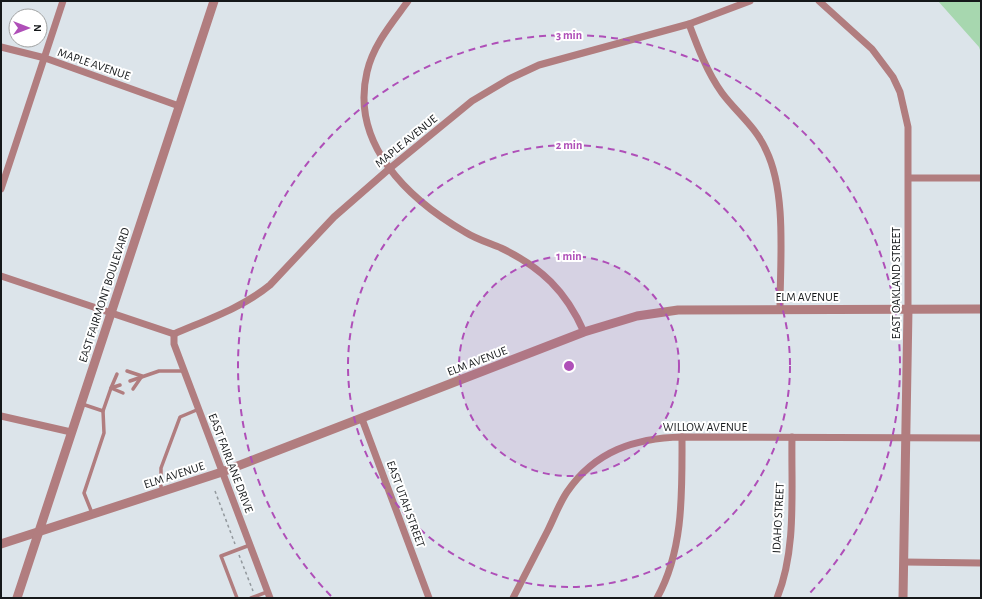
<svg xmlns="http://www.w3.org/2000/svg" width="982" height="599" font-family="'Alegreya Sans',sans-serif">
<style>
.green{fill:#a7d7af}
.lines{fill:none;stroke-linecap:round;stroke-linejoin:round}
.path{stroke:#92989d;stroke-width:1.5;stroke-dasharray:3 3;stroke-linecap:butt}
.service{stroke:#b17d7f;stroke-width:3.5}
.minor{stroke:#b17d7f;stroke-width:7}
.tertiary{stroke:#b17d7f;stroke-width:9}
.ring{fill:none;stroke:#af4fb8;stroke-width:2;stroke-dasharray:7 5}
.labels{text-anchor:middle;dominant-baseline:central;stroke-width:4;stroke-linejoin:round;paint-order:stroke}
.street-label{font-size:12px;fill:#15181a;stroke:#fff}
.centre{fill:#af4fb8;stroke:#fff;stroke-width:2}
.ring-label{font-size:12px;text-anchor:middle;font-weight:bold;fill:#af4fb8;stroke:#fff;stroke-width:4;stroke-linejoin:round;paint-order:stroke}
</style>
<rect width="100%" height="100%" fill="#dce4ea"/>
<polygon class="green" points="938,1 981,1 981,53 979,47"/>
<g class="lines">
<g class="path">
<polyline points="215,491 235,544"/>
<polyline points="239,555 253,591"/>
</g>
<g class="service">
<polyline points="127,371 142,376 133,389"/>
<polyline points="117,374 111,388 123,393"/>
<polyline points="130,381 159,371 183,371"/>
<polyline points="82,404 103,411"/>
<polyline points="161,490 161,468 180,417 199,409"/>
<polyline points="92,513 84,493 104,433 103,411 111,388 120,385"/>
<polyline points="237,598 221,556 250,545"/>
<polyline points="251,598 267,592"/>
</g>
<g class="minor">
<path d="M408,1C392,23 373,45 367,72C350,144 408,199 465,232C476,239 489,243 501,248C541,267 566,291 584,332"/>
<polyline points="819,1 872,49 893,77 900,92 908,127 908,309"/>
<path d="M689,24C698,48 707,72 722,93C736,112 756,127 766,150C787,193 780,261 780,309"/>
<polyline points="1,47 45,58 179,106"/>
<polyline points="909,178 981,178"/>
<polyline points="1,189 63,1"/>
<path d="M1,276L174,334C206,320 242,308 270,285L334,217L389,169L472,101L509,79L539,65L689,24L750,1"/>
<polyline points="174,334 174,344 270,598"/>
<polyline points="1,416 71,432"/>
<polyline points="362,419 429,598"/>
<polyline points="904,562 981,563"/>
<path d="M513,598C525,575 536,553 548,530C554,518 559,504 567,492C595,451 635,438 682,437L981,438"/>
<path d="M657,598C684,550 682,491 682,437"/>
<path d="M777,598C797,549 791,490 792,437"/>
</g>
<g class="tertiary">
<polyline points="1,544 222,472 584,332 637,316 678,310 981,309"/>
<polyline points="17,598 214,1"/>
<polyline points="903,598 908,309"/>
</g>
</g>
<circle cx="569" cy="366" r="110" fill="#af4fb8" fill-opacity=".12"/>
<g class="ring">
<circle cx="569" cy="366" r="110"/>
<circle cx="569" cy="366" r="221"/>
<path d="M331 596A331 331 0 1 1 807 596"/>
</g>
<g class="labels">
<g class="street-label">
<text transform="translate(94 64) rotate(19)">MAPLE AVENUE</text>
<text transform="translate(406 141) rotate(-39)">MAPLE AVENUE</text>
<text transform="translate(896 283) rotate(-90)">EAST OAKLAND STREET</text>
<text transform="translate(104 295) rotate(-72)">EAST FAIRMONT BOULEVARD</text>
<text x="807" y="297">ELM AVENUE</text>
<text transform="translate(477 361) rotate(-21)">ELM AVENUE</text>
<text x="705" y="427">WILLOW AVENUE</text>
<text transform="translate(231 463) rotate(69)">EAST FAIRLANE DRIVE</text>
<text transform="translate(174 475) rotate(-18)">ELM AVENUE</text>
<text transform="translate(406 504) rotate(70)">EAST UTAH STREET</text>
<text transform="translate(778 518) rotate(-87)">IDAHO STREET</text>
</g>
</g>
<circle cx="569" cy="366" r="6" class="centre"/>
<g class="ring-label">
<text x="569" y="39">3 min</text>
<text x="569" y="149">2 min</text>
<text x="569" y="260">1 min</text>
</g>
<rect width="982" height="599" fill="none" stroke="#15181a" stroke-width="4"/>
<g transform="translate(28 28) rotate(90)"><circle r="19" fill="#ffffff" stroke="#a1a3a3"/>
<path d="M0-3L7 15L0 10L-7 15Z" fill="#af4fb8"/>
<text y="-6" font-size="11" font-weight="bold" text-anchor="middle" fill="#15181a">N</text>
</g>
</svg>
